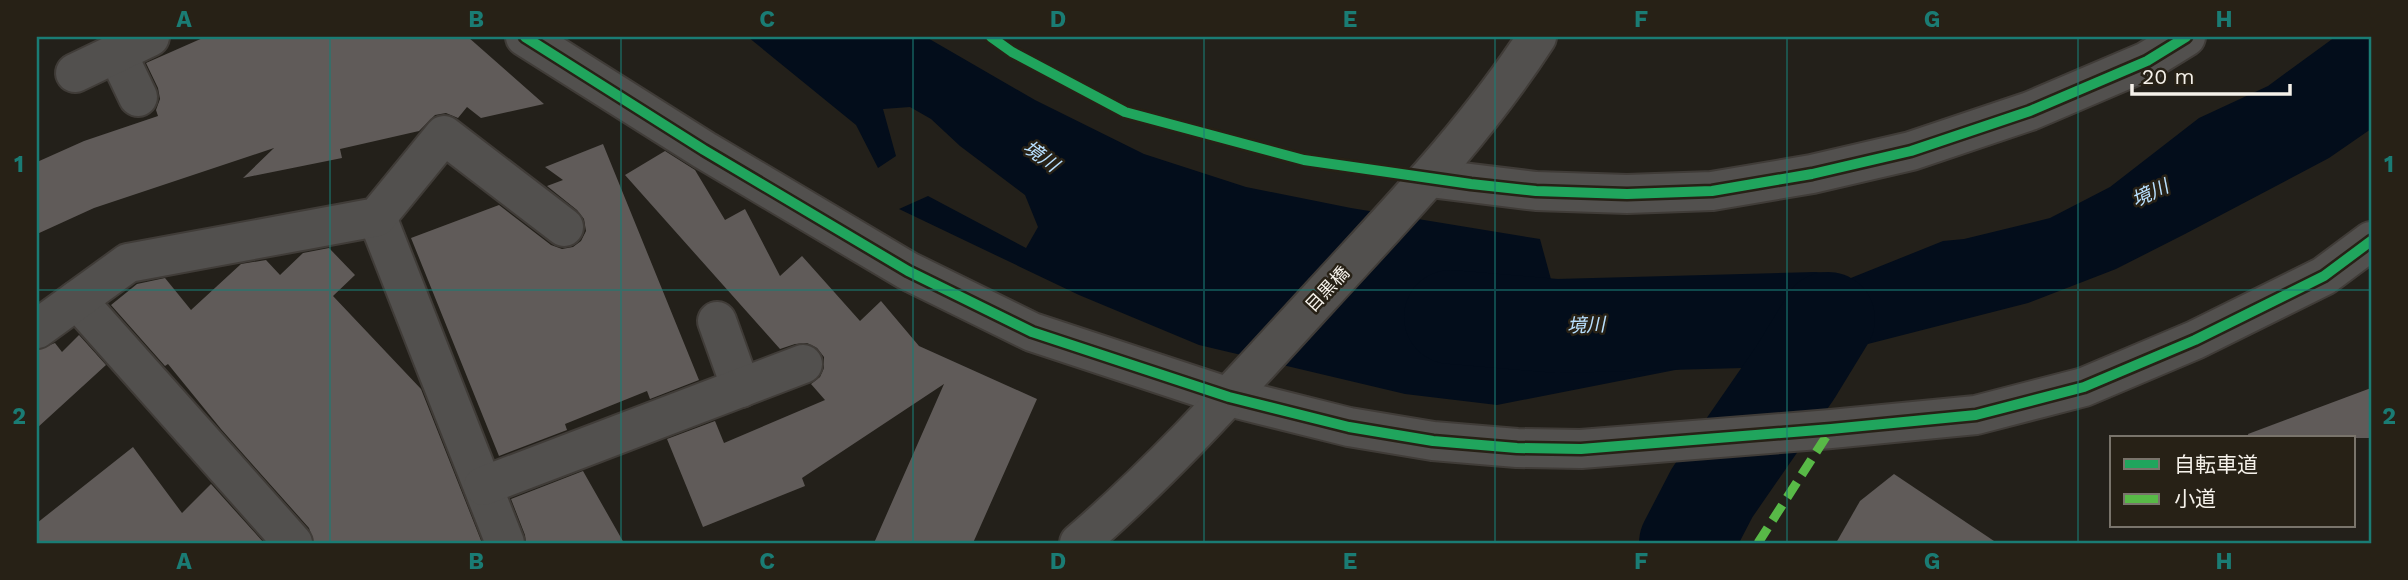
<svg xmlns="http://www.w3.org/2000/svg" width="2408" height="580" font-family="'Work Sans','Noto Sans JP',sans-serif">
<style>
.water{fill:#030d1b}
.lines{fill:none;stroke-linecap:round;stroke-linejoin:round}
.river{stroke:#030d1b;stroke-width:94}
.building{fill:#605b59}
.minor-casing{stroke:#403c38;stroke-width:42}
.minor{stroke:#52504e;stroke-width:38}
.quiet{stroke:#58b947;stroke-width:9;stroke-dasharray:18 9;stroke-linecap:butt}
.cycleway-casing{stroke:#272116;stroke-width:15}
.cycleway{stroke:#20a55d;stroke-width:10}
.grid{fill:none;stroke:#1a7c74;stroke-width:2;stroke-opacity:0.55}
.labels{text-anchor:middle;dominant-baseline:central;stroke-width:5;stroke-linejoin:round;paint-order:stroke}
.street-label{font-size:18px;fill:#f5f1ea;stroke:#272116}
.water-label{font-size:19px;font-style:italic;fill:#b9e0ff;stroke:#272116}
.neatline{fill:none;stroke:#1a7c74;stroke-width:2.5}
.grid-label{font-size:23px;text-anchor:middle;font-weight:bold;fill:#1a7c74}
</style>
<rect width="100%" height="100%" fill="#23201a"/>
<polygon class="water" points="748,37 926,37 1035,100 1144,154 1246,187 1351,208 1540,239 1552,283 1590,341 1791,302 1943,241 1964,239 2050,218 2110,187 2199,118 2268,86 2335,37 2371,37 2371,129 2329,158 2185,234 2116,269 2028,303 1864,345 1721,361 1497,405 1405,394 1199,345 1079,295 899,209 928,196 1026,248 1038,227 1025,195 960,146 931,119 910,107 883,109 896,156 878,168 856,125"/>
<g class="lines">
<g class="river">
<polyline points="1451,317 1557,326 1816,319"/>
<polyline points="1686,543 1712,493 1795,373 1828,319"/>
</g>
</g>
<g class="building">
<polygon points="205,37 468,37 544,104 481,118 467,107 458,118 446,113 435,115 419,131 340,149 342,158 243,178 274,148 94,208 37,234 37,162 84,141 158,116 156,110 160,99 158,88 146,63"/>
<polygon points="603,144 699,380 650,399 647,391 565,424 567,430 499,456 411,238 499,205 551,245 562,249 573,247 581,241 586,231 584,219 577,210 547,186 563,180 545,167"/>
<polygon points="665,151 695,170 725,220 745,209 780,276 802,256 860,321 881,301 919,346 1037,399 973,543 874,543 944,384 802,478 805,486 703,527 667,439 715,421 724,443 825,400 811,384 820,377 824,368 824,357 817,348 807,343 795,344 780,349 625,175"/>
<polygon points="329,248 355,275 333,296 421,389 482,543 314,543 309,528 221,429 168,364 165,366 111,305 137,284 165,278 191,310 241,264 266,260 280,275 303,253"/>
<polygon points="79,335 106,365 37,428 37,350 55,343 62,352"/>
<polygon points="2371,388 2371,438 2249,438 2248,434"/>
<polygon points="133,447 182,513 211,484 264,543 37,543 37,523"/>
<polygon points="583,471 624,543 526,543 525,535 511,499"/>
<polygon points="1894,474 1997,543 1836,543 1860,501"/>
</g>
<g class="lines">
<g class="minor-casing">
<g id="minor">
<polyline points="525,37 704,150 908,271 1032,332 1229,397 1349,427 1433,441 1517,448 1581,449 1831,429 1976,415 2084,387 2195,340 2324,276 2371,241"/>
<polyline points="117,53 138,97"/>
<polyline points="75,73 150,37"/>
<polyline points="1430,178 1536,191 1627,194 1712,191 1812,174 1911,151 2030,111 2147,61 2186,37"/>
<polyline points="377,217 505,543"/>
<polyline points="77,300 293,543"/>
<polyline points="717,321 741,388"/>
<polyline points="37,329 128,263 377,217 444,135 564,227"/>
<polyline points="483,486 803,364"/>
<path d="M1079,543C1166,468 1242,382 1320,297C1396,214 1475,133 1537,37"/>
</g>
</g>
<use href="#minor" class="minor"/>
<polyline class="quiet" points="1758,543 1831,429"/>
<g class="cycleway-casing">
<g id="cycleway">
<polyline points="525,37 704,150 908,271 1032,332 1229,397 1349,427 1433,441 1517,448 1581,449 1831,429 1976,415 2084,387 2195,340 2324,276 2371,241"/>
<polyline points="991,37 1012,52 1125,112 1304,160 1471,184 1536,191 1627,194 1712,191 1812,174 1911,151 2030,111 2147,61 2186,37"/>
</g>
</g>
<use href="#cycleway" class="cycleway"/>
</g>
<path class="grid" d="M330,37V543M621,37V543M913,37V543M1204,37V543M1495,37V543M1787,37V543M2078,37V543M37,290H2371"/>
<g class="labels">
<g class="street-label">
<text transform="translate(1327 289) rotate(-47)">目黒橋</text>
</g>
<g class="water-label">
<text transform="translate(1041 156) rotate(36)">境川</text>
<text transform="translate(2150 193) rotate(-25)">境川</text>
<text transform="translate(1586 325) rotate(-2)">境川</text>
</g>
</g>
<rect width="2408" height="580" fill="none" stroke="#272116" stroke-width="77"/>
<rect x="2110" y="436" width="245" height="91" fill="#272116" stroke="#79746b" stroke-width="2"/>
<rect x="2124" y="459" width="35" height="10" fill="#20a55d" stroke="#79746b" stroke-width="2"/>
<text x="2174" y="472" font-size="21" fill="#f5f1ea">自転車道</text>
<rect x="2124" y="494" width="35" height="10" fill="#58b947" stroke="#79746b" stroke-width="2"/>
<text x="2174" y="506" font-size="21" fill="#f5f1ea">小道</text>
<path d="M2132 84v10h158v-10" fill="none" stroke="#f5f1ea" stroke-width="3.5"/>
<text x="2142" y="84" font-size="21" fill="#f5f1ea" stroke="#272116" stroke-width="5" paint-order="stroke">20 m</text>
<rect x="38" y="38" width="2332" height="504" class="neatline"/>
<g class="grid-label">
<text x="184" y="27">A</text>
<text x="476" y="27">B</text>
<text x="767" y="27">C</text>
<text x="1058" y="27">D</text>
<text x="1350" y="27">E</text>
<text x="1641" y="27">F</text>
<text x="1932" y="27">G</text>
<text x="2224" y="27">H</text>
<text x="19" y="172">1</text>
<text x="2389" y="172">1</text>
<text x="19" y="424">2</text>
<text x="2389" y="424">2</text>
<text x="184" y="569">A</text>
<text x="476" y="569">B</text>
<text x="767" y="569">C</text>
<text x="1058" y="569">D</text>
<text x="1350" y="569">E</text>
<text x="1641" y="569">F</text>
<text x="1932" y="569">G</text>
<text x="2224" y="569">H</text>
</g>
</svg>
